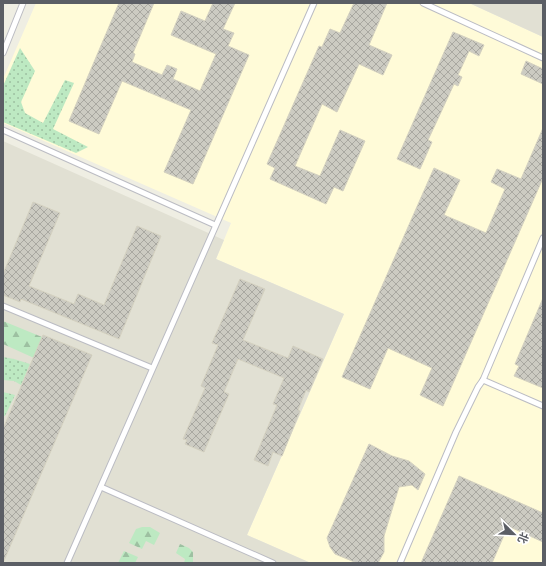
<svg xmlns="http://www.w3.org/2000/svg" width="546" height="566" font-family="'Noto Sans','Noto Sans SC',sans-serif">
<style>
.commercial{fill:#fffbd8}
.education{fill:#e1e0d3}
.grass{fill:url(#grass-dots)}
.forest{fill:url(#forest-firs)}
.building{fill:url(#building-cross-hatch);stroke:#d4d1c0}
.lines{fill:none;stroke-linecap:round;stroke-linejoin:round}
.lane-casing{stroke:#bbbcc3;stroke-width:7}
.lane{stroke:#fff;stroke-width:5}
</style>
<defs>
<pattern id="grass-dots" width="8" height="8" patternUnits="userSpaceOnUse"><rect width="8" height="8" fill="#bde9c2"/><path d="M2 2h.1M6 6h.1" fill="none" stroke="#9dc0a1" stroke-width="1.8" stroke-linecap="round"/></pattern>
<pattern id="forest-firs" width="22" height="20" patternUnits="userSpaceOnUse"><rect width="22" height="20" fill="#bde9c2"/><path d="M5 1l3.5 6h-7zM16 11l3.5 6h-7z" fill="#9dc0a1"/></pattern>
<pattern id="building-cross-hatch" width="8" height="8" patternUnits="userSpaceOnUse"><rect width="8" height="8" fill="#cccbc2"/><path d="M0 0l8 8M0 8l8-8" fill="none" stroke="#a9a8a1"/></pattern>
</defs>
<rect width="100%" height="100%" fill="#efeee3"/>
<polygon class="commercial" points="36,3 469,3 543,37 543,563 310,563 247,535 344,314 216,259 231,223 3,123 3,79"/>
<g class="education">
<polygon points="469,3 543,3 543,37"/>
<polygon points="3,141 224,240 216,259 344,314 247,535 311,563 3,563"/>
</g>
<g class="grass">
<polygon points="20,48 35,71 21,102 25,113 43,123 65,80 74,83 53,129 88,147 76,153 3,122 3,86"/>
<polygon points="3,357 14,359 30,364 21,385 14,381 3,380"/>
<polygon points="3,392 15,395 5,416 3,416"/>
</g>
<g class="forest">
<polygon points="3,321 42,337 34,358 3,344"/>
<polygon points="142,527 150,527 160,533 154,545 146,541 142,549 129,543 136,529"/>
<polygon points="180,544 189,548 193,552 193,563 184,563 185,559 176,553"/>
<polygon points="124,551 138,557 135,563 118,563"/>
</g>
<g class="building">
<polygon points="119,3 154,3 133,53 135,54 132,62 162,75 167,65 177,69 173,79 200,91 216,54 171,35 181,11 205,21 213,3 235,3 223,29 234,33 228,46 249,55 193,184 164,172 191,110 122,81 99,134 69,121"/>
<polygon points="354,3 387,3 369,45 392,55 383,75 359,64 337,112 322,104 295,166 320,176 340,130 365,141 343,191 334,187 326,204 270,179 275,168 267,164 319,46 322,47 330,29 340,33"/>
<polygon points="453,32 484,45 479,56 469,51 458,75 462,77 458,86 454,84 436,123 428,140 432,142 420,169 397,159"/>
<polygon points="526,61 543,69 543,84 521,74"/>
<polygon points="543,128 543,178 443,406 420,395 432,368 388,348 370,389 342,377 434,168 460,180 444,215 486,233 505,189 491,182 497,169 521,179"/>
<polygon points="33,202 60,213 29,286 74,304 78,294 104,305 137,226 161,236 119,339 21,299 20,302 3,295 3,274"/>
<polygon points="240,279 265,289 243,340 288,358 293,346 323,359 309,392 306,390 298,410 300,411 282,456 273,452 268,466 254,460 277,405 273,404 284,378 238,359 224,392 229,394 204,452 185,444 187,440 183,439 205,388 201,386 218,345 212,343"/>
<polygon points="543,298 543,388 514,376 519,366 515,364"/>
<polygon points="43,335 92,355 3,563 3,429"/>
<polygon points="369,444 392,456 409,461 425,474 418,490 412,485 399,487 384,536 384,552 378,563 357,563 335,554 330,547 327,538"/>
<polygon points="459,476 543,513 543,542 508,526 492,563 421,563"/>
</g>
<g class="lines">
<g class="lane-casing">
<g id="lane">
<polyline points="423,3 543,58"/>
<polyline points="3,53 23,3"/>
<polyline points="3,130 215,225"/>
<polyline points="3,306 152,368"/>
<polyline points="483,380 543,406"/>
<polyline points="101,487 273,563"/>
<polyline points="67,563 314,3"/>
<polyline points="400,563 456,432 478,387 483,380 543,238"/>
</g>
</g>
<use href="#lane" class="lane"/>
</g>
<rect width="546" height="566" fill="none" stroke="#5b5e65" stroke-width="8"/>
<g transform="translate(514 534) rotate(113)" stroke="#ffffff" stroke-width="3" paint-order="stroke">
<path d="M0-3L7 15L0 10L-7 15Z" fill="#5b5e65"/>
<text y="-6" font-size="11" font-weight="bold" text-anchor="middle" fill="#5b5e65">北</text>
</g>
</svg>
